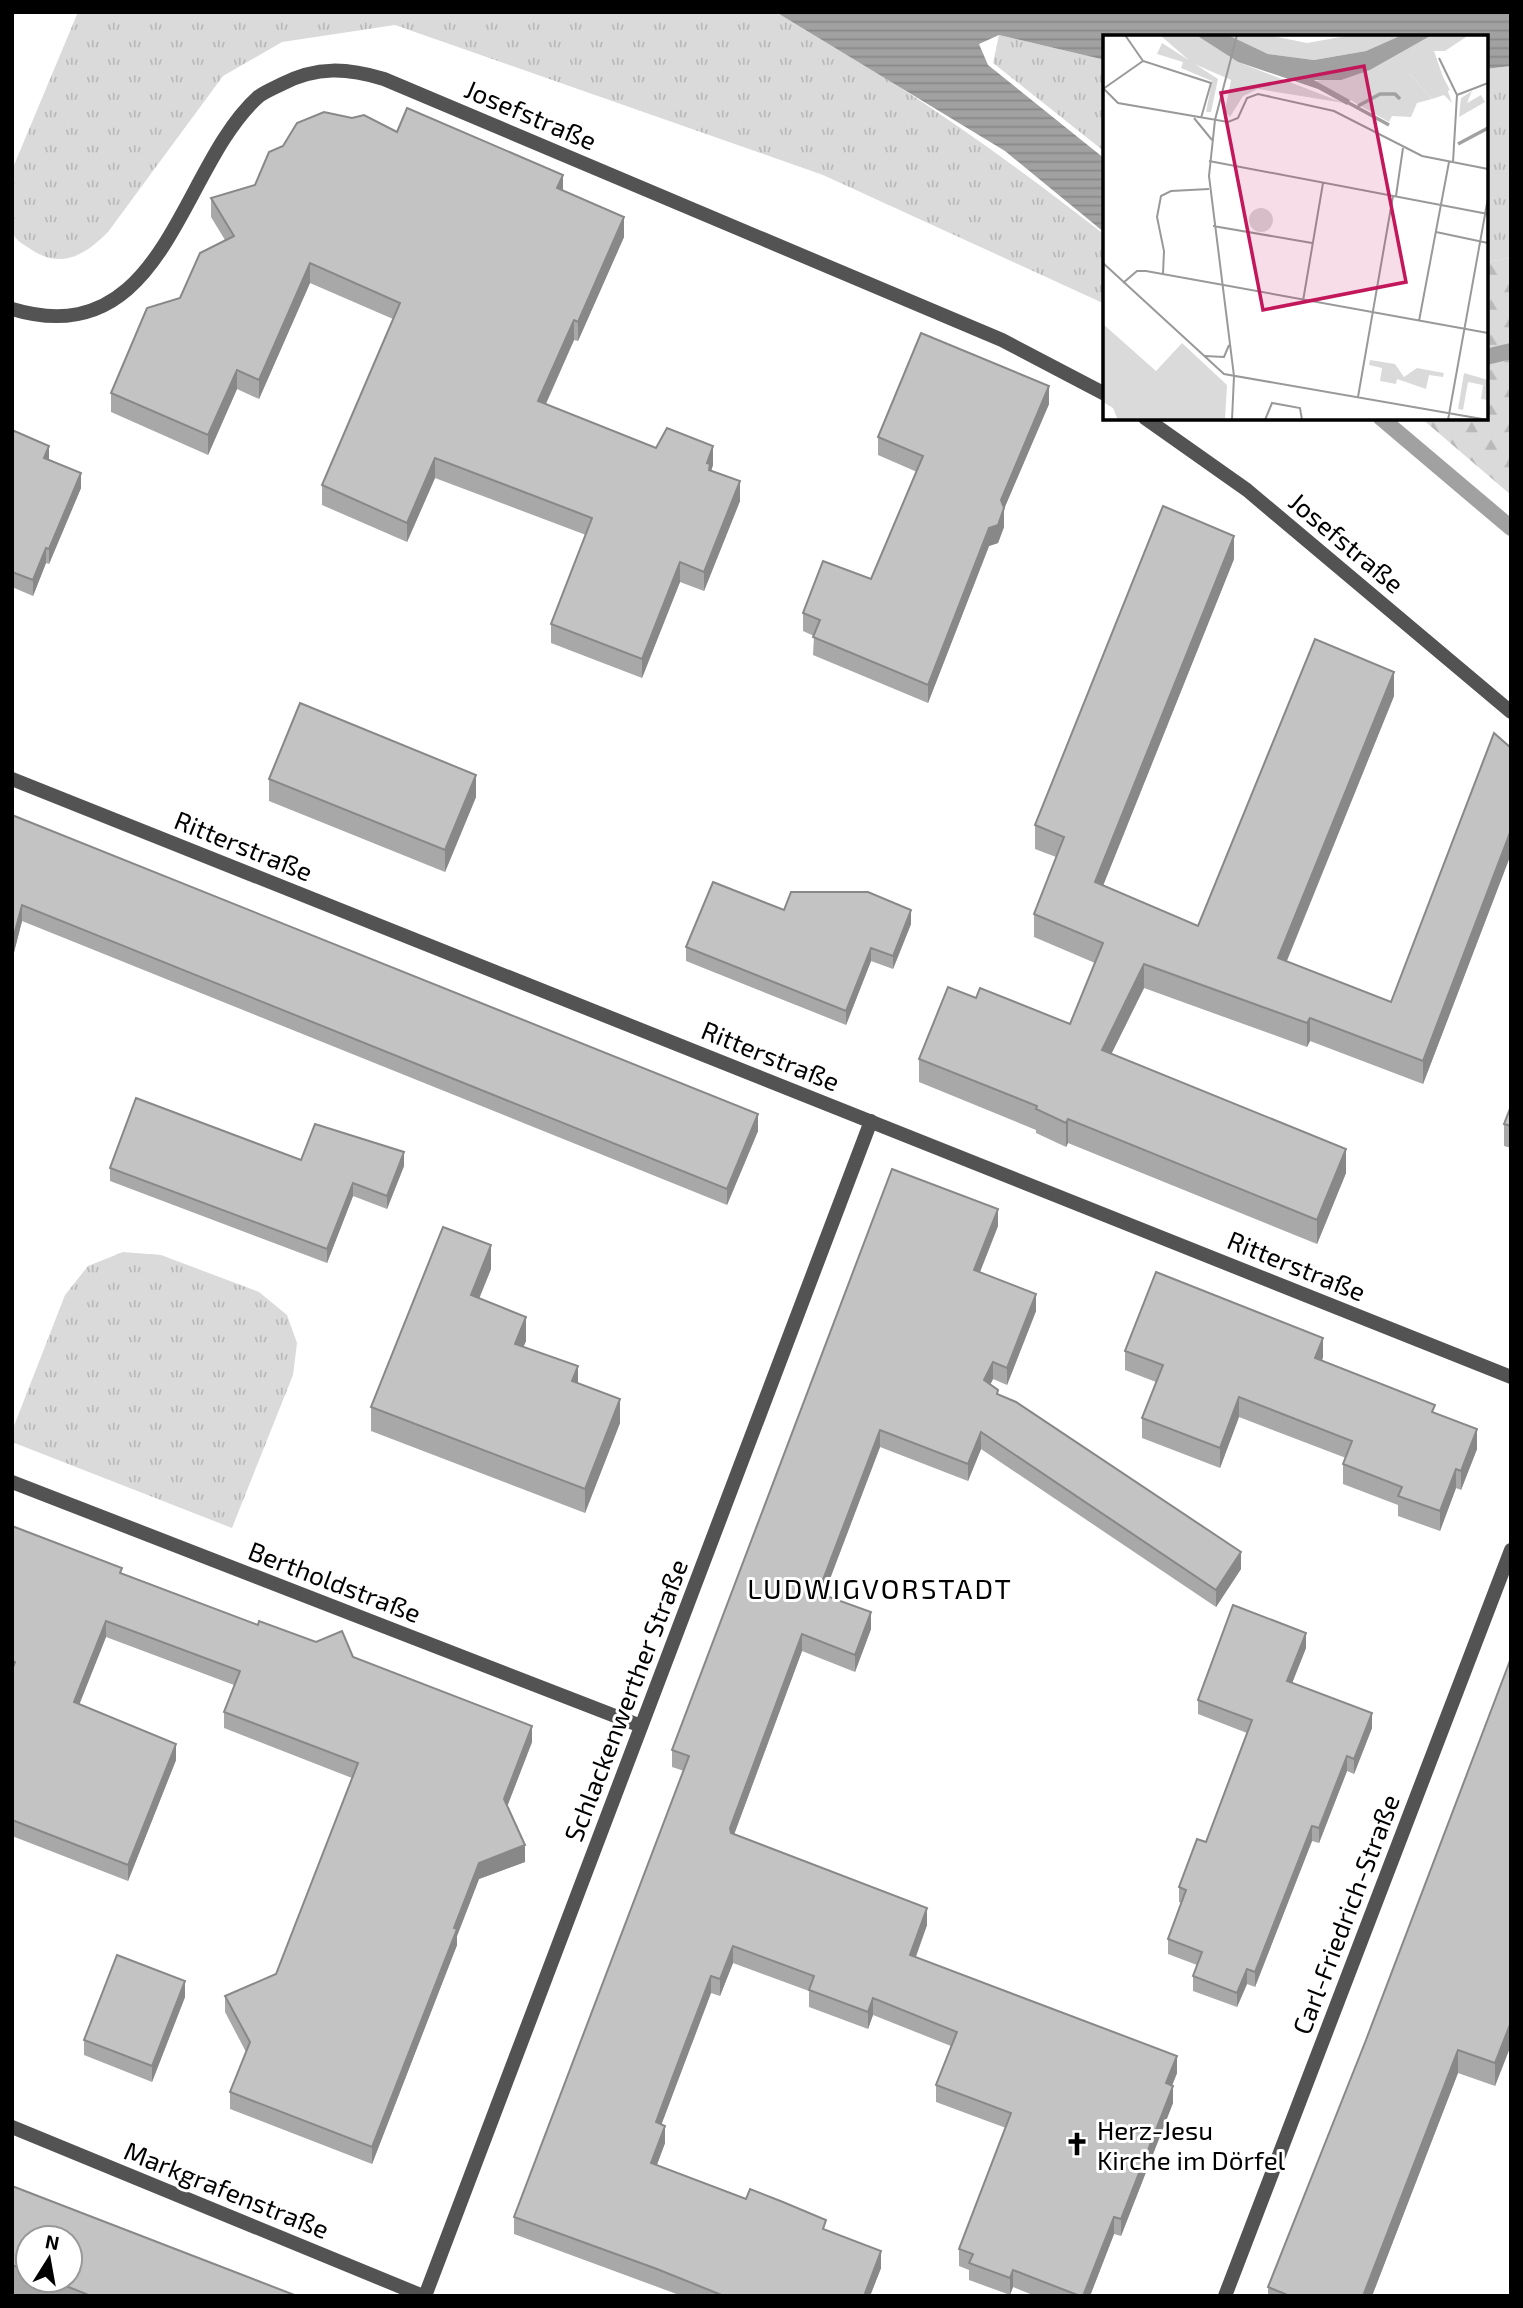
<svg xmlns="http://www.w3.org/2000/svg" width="1523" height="2308" font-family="'Exo 2',sans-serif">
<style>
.grass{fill:url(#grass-tufts)}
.forest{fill:url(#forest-firs)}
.water{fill:url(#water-rules)}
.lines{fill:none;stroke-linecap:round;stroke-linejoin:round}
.stream{stroke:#a1a1a1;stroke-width:16}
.street{stroke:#535353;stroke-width:14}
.wall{fill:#a8a8a8;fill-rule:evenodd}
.shaded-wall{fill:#888}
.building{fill:#c3c3c3;stroke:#888;stroke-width:2}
.labels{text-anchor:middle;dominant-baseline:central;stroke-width:6;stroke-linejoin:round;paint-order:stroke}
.street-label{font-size:26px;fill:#000;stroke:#fff}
.poi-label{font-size:26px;fill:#000;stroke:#fff;text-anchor:start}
.neighbourhood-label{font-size:28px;letter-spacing:2px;fill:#000;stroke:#fff}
.inset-river{fill:none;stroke:#a1a1a1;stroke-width:3.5}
.inset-road{fill:none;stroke:#999;stroke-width:2}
.view{fill:#c2185b;fill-opacity:0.15;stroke:#c2185b;stroke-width:3.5}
.inset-edge{fill:none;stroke:#000;stroke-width:3.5}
</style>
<defs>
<pattern id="grass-tufts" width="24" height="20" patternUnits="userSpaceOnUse" patternTransform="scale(1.75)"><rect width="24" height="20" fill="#dadada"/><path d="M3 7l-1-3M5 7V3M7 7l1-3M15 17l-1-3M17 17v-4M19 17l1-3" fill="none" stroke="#b9b9b9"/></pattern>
<pattern id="forest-firs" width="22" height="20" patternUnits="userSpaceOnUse" patternTransform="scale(1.75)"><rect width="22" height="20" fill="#dadada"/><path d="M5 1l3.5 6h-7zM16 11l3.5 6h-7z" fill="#b9b9b9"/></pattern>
<pattern id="water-rules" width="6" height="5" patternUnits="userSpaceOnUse" patternTransform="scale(1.75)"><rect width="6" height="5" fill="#a1a1a1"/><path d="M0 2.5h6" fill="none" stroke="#898989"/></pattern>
</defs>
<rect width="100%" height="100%" fill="#fff"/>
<g class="grass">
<path d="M78,12H777C893,78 1000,153 1105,235V304L823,175L395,25L282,42L223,76L108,232C86,254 62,270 32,250C23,244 16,241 12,232V170Z"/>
<polygon points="999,35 1105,60 1105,152 993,63"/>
<polygon points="1511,66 1511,258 1486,262 1486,69"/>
<polygon points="123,1252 161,1255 259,1292 287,1315 297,1343 293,1375 232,1528 12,1442 12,1431 65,1295 88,1266"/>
</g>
<polygon class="forest" points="1511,258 1511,495 1421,418 1486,418 1486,262"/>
<polygon class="water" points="776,12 1511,12 1511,66 1486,69 1486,37 1105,37 1105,60 999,35 979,44 988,65 1105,159 1105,233 1005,151"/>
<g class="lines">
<g class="stream">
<polyline points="1486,357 1511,351"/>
<polyline points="1381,418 1511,528"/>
</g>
<g class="street">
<path d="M12,309C165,355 179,168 258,97C264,92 274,88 282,84C317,66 347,68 384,79L1002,340L1105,394"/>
<polyline points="1145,418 1247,490 1511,712"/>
<polyline points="12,779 1511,1377"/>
<polyline points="12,1482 641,1726"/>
<polyline points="12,2127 423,2296"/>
<polyline points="425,2296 871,1121"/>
<polyline points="1225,2296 1511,1550"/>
</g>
</g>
<g class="wall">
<polygon points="397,132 563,190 624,237 578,341 574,340 546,404 656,448 713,465 711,471 740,501 704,591 680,582 642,678 551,643 551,624 586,535 435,478 407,542 322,505 322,485 393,319 310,283 259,399 237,389 208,455 111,412 111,393 180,298 225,240 211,217 211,198 255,185"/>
<polygon points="1049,404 1004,509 1004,527 998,543 989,546 928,703 813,655 814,636 803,631 803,613 871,579 917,472 878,455 878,437"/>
<polygon points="12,430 49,460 81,488 49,564 46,563 33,596 12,587"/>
<polygon points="1234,559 1103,885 1198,926 1394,696 1287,961 1391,1002 1511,748 1511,854 1423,1084 1310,1041 1307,1047 1144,988 1111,1054 1346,1173 1317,1244 1068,1143 1066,1147 1036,1133 1036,1130 919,1082 919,1059 976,998 1070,1024 1095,963 1034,937 1034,914 1056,857 1035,849 1035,825"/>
<polygon points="269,779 476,797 445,872 269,801"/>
<polygon points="12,815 758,1131 727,1205 22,921 12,960"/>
<polygon points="784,910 911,924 893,969 871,961 846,1025 686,961 686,947"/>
<polygon points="1511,1106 1511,1148 1504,1146 1504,1124"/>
<polygon points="301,1160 404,1166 387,1209 353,1196 327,1263 110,1181 110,1168"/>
<polygon points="998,1226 980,1272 1036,1311 1007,1385 993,1379 990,1385 998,1395 1241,1569 1216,1607 981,1449 968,1481 880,1447 824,1595 871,1629 855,1672 802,1651 734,1835 927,1925 916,1957 1177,2073 1172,2086 1173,2103 1121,2236 1114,2234 1090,2296 1035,2296 1013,2287 1010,2295 969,2280 969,2270 959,2266 959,2249 1006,2128 936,2102 936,2085 951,2046 873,2015 868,2029 809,2007 809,1991 733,1963 720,1996 711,1993 676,2085 661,2125 665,2143 657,2165 826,2230 881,2268 870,2296 682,2296 514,2234 514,2217 684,1771 672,1767 672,1750"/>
<polygon points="491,1269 479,1298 526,1341 523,1347 578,1383 620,1423 585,1513 371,1431 371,1407"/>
<polygon points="1125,1351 1323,1357 1322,1361 1435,1413 1477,1449 1461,1490 1456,1488 1440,1531 1398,1516 1398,1505 1343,1484 1343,1464 1346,1458 1239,1417 1220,1468 1142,1438 1142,1418 1156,1382 1125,1370"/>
<polygon points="12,1526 122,1573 258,1625 353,1657 532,1742 507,1806 525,1862 479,1879 457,1936 457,1945 372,2164 230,2109 230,2092 246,2052 225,2012 225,1996 276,1974 352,1778 224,1728 224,1712 234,1685 106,1637 79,1704 176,1760 128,1881 12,1836"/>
<polygon points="1306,1648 1292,1683 1372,1728 1354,1774 1347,1771 1319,1843 1312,1841 1255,1987 1247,1984 1237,2007 1193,1991 1193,1976 1197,1965 1168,1954 1168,1939 1182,1903 1179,1902 1179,1887 1206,1842 1247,1733 1198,1714 1198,1700"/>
<polygon points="1511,1658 1511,2045 1495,2086 1458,2073 1372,2296 1268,2296 1268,2287 1366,2040"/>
<polygon points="185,1997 152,2082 84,2055 84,2040"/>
<path d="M12,2186L297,2296H12ZM28,2238L70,2280H28Z"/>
</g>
<g class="shaded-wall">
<polygon points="563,175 563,195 557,188"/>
<polygon points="624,217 624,237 578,341 578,322"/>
<polygon points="310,263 310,283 259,399 259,380"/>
<polygon points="574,320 574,340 538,421 538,401"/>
<polygon points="237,370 237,389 208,455 208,435"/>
<polygon points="1049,386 1049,404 1004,509 1004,527 998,543 989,546 928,703 928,685 1001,500"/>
<polygon points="49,446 49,461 44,458"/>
<polygon points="713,446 713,465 710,474 707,463"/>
<polygon points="435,458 435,478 407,542 407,523"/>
<polygon points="81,473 81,488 49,564 49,549"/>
<polygon points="740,481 740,501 704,591 704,572"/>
<polygon points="1234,536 1234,559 1095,906 1095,882"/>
<polygon points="46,548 46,563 33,596 33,580"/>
<polygon points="680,562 680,582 642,678 642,659"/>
<polygon points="1394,672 1394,696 1278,982 1278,958"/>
<polygon points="476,775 476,797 445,872 445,850"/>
<polygon points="1511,830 1511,854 1423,1084 1423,1061"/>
<polygon points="22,905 22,921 12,960 12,943"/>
<polygon points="911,910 911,924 893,969 893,956"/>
<polygon points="871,948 871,961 846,1025 846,1011"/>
<polygon points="1144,964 1144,988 1102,1073 1102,1050"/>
<polygon points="1310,1018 1310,1041 1307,1047 1307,1023"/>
<polygon points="758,1114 758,1131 727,1205 727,1189"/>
<polygon points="1068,1119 1068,1143 1066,1147 1066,1123"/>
<polygon points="1346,1149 1346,1173 1317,1244 1317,1220"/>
<polygon points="404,1152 404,1166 387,1209 387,1196"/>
<polygon points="353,1183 353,1196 327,1263 327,1249"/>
<polygon points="998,1209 998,1226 974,1287 974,1270"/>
<polygon points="491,1245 491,1269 471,1319 471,1295"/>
<polygon points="1036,1294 1036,1311 1007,1385 1007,1368"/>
<polygon points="526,1317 526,1341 515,1367 515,1344"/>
<polygon points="1323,1338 1323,1357 1315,1378 1315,1358"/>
<polygon points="993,1362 993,1379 984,1397 984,1380"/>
<polygon points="578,1366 578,1390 572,1381"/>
<polygon points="1239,1397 1239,1417 1220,1468 1220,1448"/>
<polygon points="620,1399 620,1423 585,1513 585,1489"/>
<polygon points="1477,1429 1477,1449 1461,1490 1461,1471"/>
<polygon points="880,1430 880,1447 818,1610 818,1593"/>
<polygon points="981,1432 981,1449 968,1481 968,1464"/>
<polygon points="1456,1469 1456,1488 1440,1531 1440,1511"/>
<polygon points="1241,1552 1241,1569 1216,1607 1216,1590"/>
<polygon points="871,1612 871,1629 855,1672 855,1655"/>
<polygon points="106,1621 106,1637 74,1718 74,1702"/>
<polygon points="1306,1633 1306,1648 1287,1696 1287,1681"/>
<polygon points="802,1634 802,1651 730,1845 730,1828"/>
<polygon points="1372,1713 1372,1728 1354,1774 1354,1759"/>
<polygon points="532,1726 532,1742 504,1815 504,1799"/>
<polygon points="176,1744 176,1760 128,1881 128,1865"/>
<polygon points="1347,1756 1347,1771 1319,1843 1319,1828"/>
<polygon points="1312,1826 1312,1841 1255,1987 1255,1972"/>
<polygon points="525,1845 525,1862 479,1879 457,1936 457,1945 372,2164 372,2147 479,1863"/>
<polygon points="927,1908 927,1925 910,1972 910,1955"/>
<polygon points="733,1946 733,1963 720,1996 720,1979"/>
<polygon points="1247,1969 1247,1984 1237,2007 1237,1993"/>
<polygon points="711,1976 711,1993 656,2139 656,2122"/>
<polygon points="185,1981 185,1997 152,2082 152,2066"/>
<polygon points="873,1998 873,2015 868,2029 868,2012"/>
<polygon points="1511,2022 1511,2045 1495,2086 1495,2063"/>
<polygon points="1458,2050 1458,2073 1372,2296 1363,2296"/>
<polygon points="1177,2056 1177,2073 1166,2100 1166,2083"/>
<polygon points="1173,2086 1173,2103 1121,2236 1121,2219"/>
<polygon points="665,2126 665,2143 651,2180 651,2163"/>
<polygon points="1114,2217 1114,2234 1090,2296 1083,2296"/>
<polygon points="881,2251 881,2268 870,2296 864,2296"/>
<polygon points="1013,2270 1013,2287 1010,2295 1010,2278"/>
</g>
<g class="building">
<polygon points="407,108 563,175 557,188 624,217 578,322 574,320 538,401 656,448 667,428 713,446 707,463 710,464 709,470 740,481 704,572 680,562 642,659 551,624 592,518 435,458 407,523 322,485 400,303 310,263 259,380 237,370 208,435 111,393 147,308 180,298 200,253 234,236 211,198 255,185 269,152 283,146 297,123 324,112 352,118 364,115 397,132"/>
<polygon points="921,333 1049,386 1001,500 1004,508 998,525 989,528 928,685 813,637 820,620 803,613 823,561 871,579 923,456 878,437"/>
<polygon points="12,430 49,446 44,458 81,473 49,549 46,548 33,580 12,572"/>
<polygon points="1163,506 1234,536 1095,882 1198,926 1315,639 1394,672 1278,958 1391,1002 1494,733 1511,748 1511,830 1423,1061 1310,1018 1307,1023 1144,964 1102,1050 1346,1149 1317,1220 1068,1119 1066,1123 1036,1109 1037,1106 919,1059 948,987 976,998 980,988 1070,1024 1103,943 1034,914 1064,837 1035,825"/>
<polygon points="300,703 476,775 445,850 269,779"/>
<polygon points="12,815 758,1114 727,1189 22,905 12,943"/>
<polygon points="713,882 784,910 791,892 868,892 911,910 893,956 871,948 846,1011 686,947"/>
<polygon points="136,1098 301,1160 315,1124 404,1152 387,1196 353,1183 327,1249 110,1168"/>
<polygon points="1511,1106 1511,1126 1504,1124"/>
<polygon points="892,1169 998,1209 974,1270 1036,1294 1007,1368 993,1362 984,1380 998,1390 997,1394 1016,1402 1241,1552 1216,1590 981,1432 968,1464 880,1430 818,1593 871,1612 855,1655 802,1634 730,1828 731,1833 927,1908 910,1955 1177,2056 1166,2083 1173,2086 1121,2219 1114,2217 1083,2296 1080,2296 1013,2270 1010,2278 969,2263 973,2254 959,2249 1011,2113 936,2085 957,2032 873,1998 868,2012 809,1990 814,1976 733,1946 720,1979 711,1976 676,2068 656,2122 665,2126 651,2163 746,2199 750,2189 783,2202 826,2220 823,2229 881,2251 864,2296 724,2296 657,2269 514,2217 689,1756 672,1750"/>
<polygon points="443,1227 491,1245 471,1295 526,1317 515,1344 578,1366 572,1381 620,1399 585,1489 371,1407"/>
<polygon points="1156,1272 1323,1338 1315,1358 1435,1405 1432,1412 1477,1429 1461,1471 1456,1469 1440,1511 1398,1496 1402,1487 1343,1464 1352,1441 1239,1397 1220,1448 1142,1418 1163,1365 1125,1351"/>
<polygon points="12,1526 122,1568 120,1573 258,1625 259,1621 316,1642 342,1631 353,1657 532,1726 504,1799 525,1845 479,1863 454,1928 457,1929 372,2147 230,2092 250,2042 225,1996 276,1974 358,1763 224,1712 240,1671 106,1621 74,1702 176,1744 128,1865 12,1820 12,1670 15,1662 12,1661"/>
<polygon points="1233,1605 1306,1633 1287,1681 1372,1713 1354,1759 1347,1756 1319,1828 1312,1826 1255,1972 1247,1969 1237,1993 1193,1976 1202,1952 1168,1939 1186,1890 1179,1887 1197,1839 1206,1842 1252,1720 1198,1700"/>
<polygon points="1511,1658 1511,2022 1495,2063 1458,2050 1363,2296 1290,2296 1268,2287 1366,2040"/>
<polygon points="117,1955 185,1981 152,2066 84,2040"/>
<polygon points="12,2186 297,2296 91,2296 51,2280 70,2280 70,2238 28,2238 28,2271 12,2265"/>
</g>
<defs>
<g id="church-bare" transform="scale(1.89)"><path d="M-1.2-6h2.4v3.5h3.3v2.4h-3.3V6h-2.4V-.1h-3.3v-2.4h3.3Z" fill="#000" stroke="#fff" stroke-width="2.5" paint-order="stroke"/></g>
</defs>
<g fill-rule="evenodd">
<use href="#church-bare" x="1077" y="2144"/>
</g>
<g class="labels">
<g class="street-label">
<text transform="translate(531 114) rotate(23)">Josefstraße</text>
<text transform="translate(1347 542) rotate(40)">Josefstraße</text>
<text transform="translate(244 845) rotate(22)">Ritterstraße</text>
<text transform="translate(771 1055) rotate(22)">Ritterstraße</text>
<text transform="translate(1297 1265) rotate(22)">Ritterstraße</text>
<text transform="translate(335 1581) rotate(21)">Bertholdstraße</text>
<text transform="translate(625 1700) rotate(-69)">Schlackenwerther Straße</text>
<text transform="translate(1345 1914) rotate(-69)">Carl-Friedrich-Straße</text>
<text transform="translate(227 2189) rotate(22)">Markgrafenstraße</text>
</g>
<g class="poi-label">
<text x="1097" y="2129">Herz-Jesu<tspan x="1097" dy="30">Kirche im Dörfel</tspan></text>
</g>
<g class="neighbourhood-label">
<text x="880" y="1588">LUDWIGVORSTADT</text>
</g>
</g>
<g transform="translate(1103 35)">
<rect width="385" height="385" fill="#fff"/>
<path d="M57,0H93L135,27L241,68L155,54L140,61L127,82L122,76L128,45L89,28ZM125,0H165L204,8L249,0H299L263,16L211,25L165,19ZM329,0H366L342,16H331L349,68L341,60L329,64L307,39L247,65L212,46L267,35ZM59,8L115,44L108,77H103L109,46L78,33L80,27L54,19ZM369,56L364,68L378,60L382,67L356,82L358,63ZM146 185a12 12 0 1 1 24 0a12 12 0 1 1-24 0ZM267,325L292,329L301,342L314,333L341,338L340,342L326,340L323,354L294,344L293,349L277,346L279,333L266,330ZM361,338L385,345V365L378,364L380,350L365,347L360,375L355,374Z" fill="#dadada"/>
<path d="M307,39L329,64L314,68L308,82L289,81L286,87L247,65V61Z" fill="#dadada"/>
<path d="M332,27L347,55L330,62L314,44L315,37ZM0,289L53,336L79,308L124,350L122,385H15L10,373L0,367Z" fill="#dadada"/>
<path d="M93,0H125L165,19L211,25L263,16L299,0H329L267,35L238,45H211L247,65L244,70L215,54L135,27Z" fill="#a1a1a1"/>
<path class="inset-river" d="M244,67L286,90M255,71L277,59H292L297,64M355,109L385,93"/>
<path class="inset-road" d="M22,0L40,26L108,48L98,83M336,23L354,60L350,127M0,53L15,68L125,87L135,83L144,63L155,59L231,76L319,121L385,134M0,54L40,26M354,60L385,48M91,83L109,105M106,126L385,179M293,161L300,113M110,191L209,208M333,197L385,208M0,228L121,339L385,385M60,239L61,216L54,182L58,161L68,156L106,154M20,248L34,236H43L385,298M200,266L220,148M316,286L346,127M102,321L121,322L126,310M255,362L290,161M129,385L131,341L106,141L112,85L134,0M162,385L169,368L197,373L199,385M345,385L385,163"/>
<path class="view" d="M261,31L303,247L160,275L118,58Z"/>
<rect width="385" height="385" class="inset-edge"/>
</g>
<rect width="1523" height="2308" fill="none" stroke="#000000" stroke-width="28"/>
<g transform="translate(49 2259) rotate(11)"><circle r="33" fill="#ffffff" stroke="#999999" stroke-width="2"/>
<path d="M0-5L12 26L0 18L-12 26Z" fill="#000000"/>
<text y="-10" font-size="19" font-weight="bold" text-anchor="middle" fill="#000000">N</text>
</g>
</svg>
